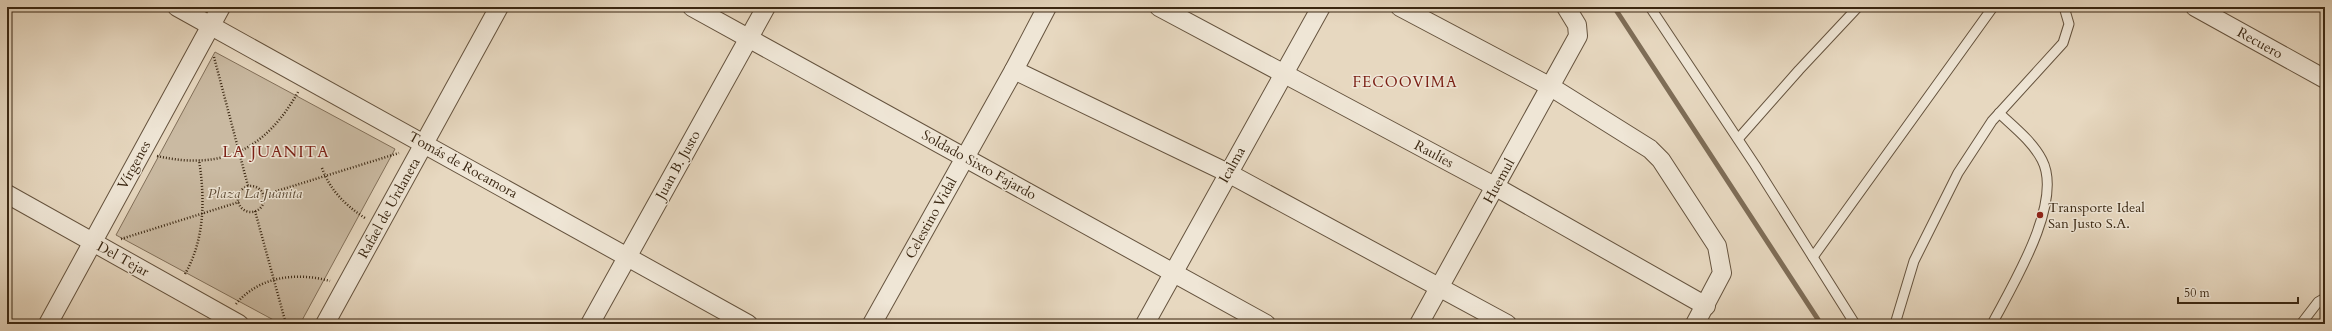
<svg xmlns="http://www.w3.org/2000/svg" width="2332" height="331" font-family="Cardo,serif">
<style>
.green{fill:#cabaa2;stroke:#82705a}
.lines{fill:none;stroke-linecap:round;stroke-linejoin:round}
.stream{stroke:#7e6d57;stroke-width:5}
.lane-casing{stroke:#65533e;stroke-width:11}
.street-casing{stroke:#65533e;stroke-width:20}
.path{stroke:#3a2712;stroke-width:2.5;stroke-dasharray:1 2;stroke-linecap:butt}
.lane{stroke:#efe6d6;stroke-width:9}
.street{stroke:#efe6d6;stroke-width:18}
.poi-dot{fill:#8f2418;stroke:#efe6d6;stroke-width:1.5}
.labels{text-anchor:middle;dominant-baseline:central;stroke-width:3;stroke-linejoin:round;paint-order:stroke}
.street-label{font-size:14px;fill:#3a2712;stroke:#efe6d6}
.park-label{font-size:14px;font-style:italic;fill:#5e4c36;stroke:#efe6d6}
.poi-label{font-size:14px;fill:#3a2712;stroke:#efe6d6;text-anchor:start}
.neighbourhood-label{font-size:15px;letter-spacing:1px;fill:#7a1f14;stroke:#efe6d6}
.quarter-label{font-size:16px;letter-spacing:1px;fill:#7a1f14;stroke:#efe6d6}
</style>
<rect width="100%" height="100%" fill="#e7d8c0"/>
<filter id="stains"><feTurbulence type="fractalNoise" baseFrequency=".005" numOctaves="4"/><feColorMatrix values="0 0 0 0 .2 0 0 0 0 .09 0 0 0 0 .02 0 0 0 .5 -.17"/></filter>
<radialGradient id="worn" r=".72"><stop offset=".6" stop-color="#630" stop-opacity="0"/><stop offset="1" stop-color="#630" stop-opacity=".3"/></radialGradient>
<polygon class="green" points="215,52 395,149 300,324 281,324 116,235"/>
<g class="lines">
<polyline class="stream" points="1614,7 1821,324"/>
<g class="lane-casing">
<g id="lane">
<polyline points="1650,7 1755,165 1855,324"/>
<polyline points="1738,139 1799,70 1858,7"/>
<polyline points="1813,257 1993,7"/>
<polyline points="1895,324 1914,261 1958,173 1992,121 2063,43 2069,24 2064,7"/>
<path d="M1992,324C2012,286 2064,202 2042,160C2033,142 2014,127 1999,113"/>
<polyline points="2301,324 2318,302 2325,298"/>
</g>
</g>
<g class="street-casing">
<g id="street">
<polyline points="177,7 748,324"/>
<polyline points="692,7 1266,324"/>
<polyline points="1159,7 1496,187 1706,306"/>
<polyline points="1400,7 1551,87 1650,149 1661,160 1717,246 1722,273 1695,324"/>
<polyline points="2195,7 2325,79"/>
<polyline points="1014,70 1228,173 1507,324"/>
<polyline points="7,194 239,324"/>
<polyline points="48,324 221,7"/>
<polyline points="325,324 499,7"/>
<polyline points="590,324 766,7"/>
<polyline points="872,324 1014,70 1047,7"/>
<polyline points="1145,324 1321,7"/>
<polyline points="1419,324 1578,36 1577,25 1566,7"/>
</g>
</g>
<g class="path">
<polyline points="214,57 248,186"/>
<path d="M157,156C223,171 266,149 298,92"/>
<path d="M322,168C330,190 345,205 365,218"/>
<circle cx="251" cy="199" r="13"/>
<polyline points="264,195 399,153"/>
<polyline points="255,211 286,324"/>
<polyline points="121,239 239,202"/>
<path d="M185,274C205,239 205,199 199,160"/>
<path d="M236,304C259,276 297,272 330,281"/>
</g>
<use href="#lane" class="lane"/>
<use href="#street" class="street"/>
</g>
<circle class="poi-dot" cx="2040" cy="215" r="4"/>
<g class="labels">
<g class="street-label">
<text transform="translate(2260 43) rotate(29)">Recuero</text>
<text transform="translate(1434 154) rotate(28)">Raulíes</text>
<text transform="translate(134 165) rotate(-61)">Vírgenes</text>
<text transform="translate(463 165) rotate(29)">Tomás de Rocamora</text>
<text transform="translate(678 165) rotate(-61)">Juan B. Justo</text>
<text transform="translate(979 165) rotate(29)">Soldado Sixto Fajardo</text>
<text transform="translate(1232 165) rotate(-61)">Icalma</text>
<text transform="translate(1499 181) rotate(-61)">Huemul</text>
<text transform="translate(389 208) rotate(-61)">Rafael de Urdaneta</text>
<text transform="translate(931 218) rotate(-61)">Celestino Vidal</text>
<text transform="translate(123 259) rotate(29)">Del Tejar</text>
</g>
<g class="park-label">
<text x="255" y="193">Plaza La Juanita</text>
</g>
<g class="poi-label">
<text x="2048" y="207">Transporte Ideal<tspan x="2048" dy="16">San Justo S.A.</tspan></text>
</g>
<g class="neighbourhood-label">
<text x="1405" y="82">FECOOVIMA</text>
</g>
<g class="quarter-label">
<text x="276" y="152">LA JUANITA</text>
</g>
</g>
<rect width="2332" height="331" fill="none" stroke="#e7d8c0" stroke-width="24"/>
<rect x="8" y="8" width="2316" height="315" fill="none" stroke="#3a2712" stroke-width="2"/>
<rect x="12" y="12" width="2308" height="307" fill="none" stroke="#3a2712"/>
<path d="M2178 297v6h120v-6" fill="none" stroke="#3a2712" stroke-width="2"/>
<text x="2184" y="297" font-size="12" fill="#3a2712" stroke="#efe6d6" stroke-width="3" paint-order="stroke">50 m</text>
<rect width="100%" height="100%" filter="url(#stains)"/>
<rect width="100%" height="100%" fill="url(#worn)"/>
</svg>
